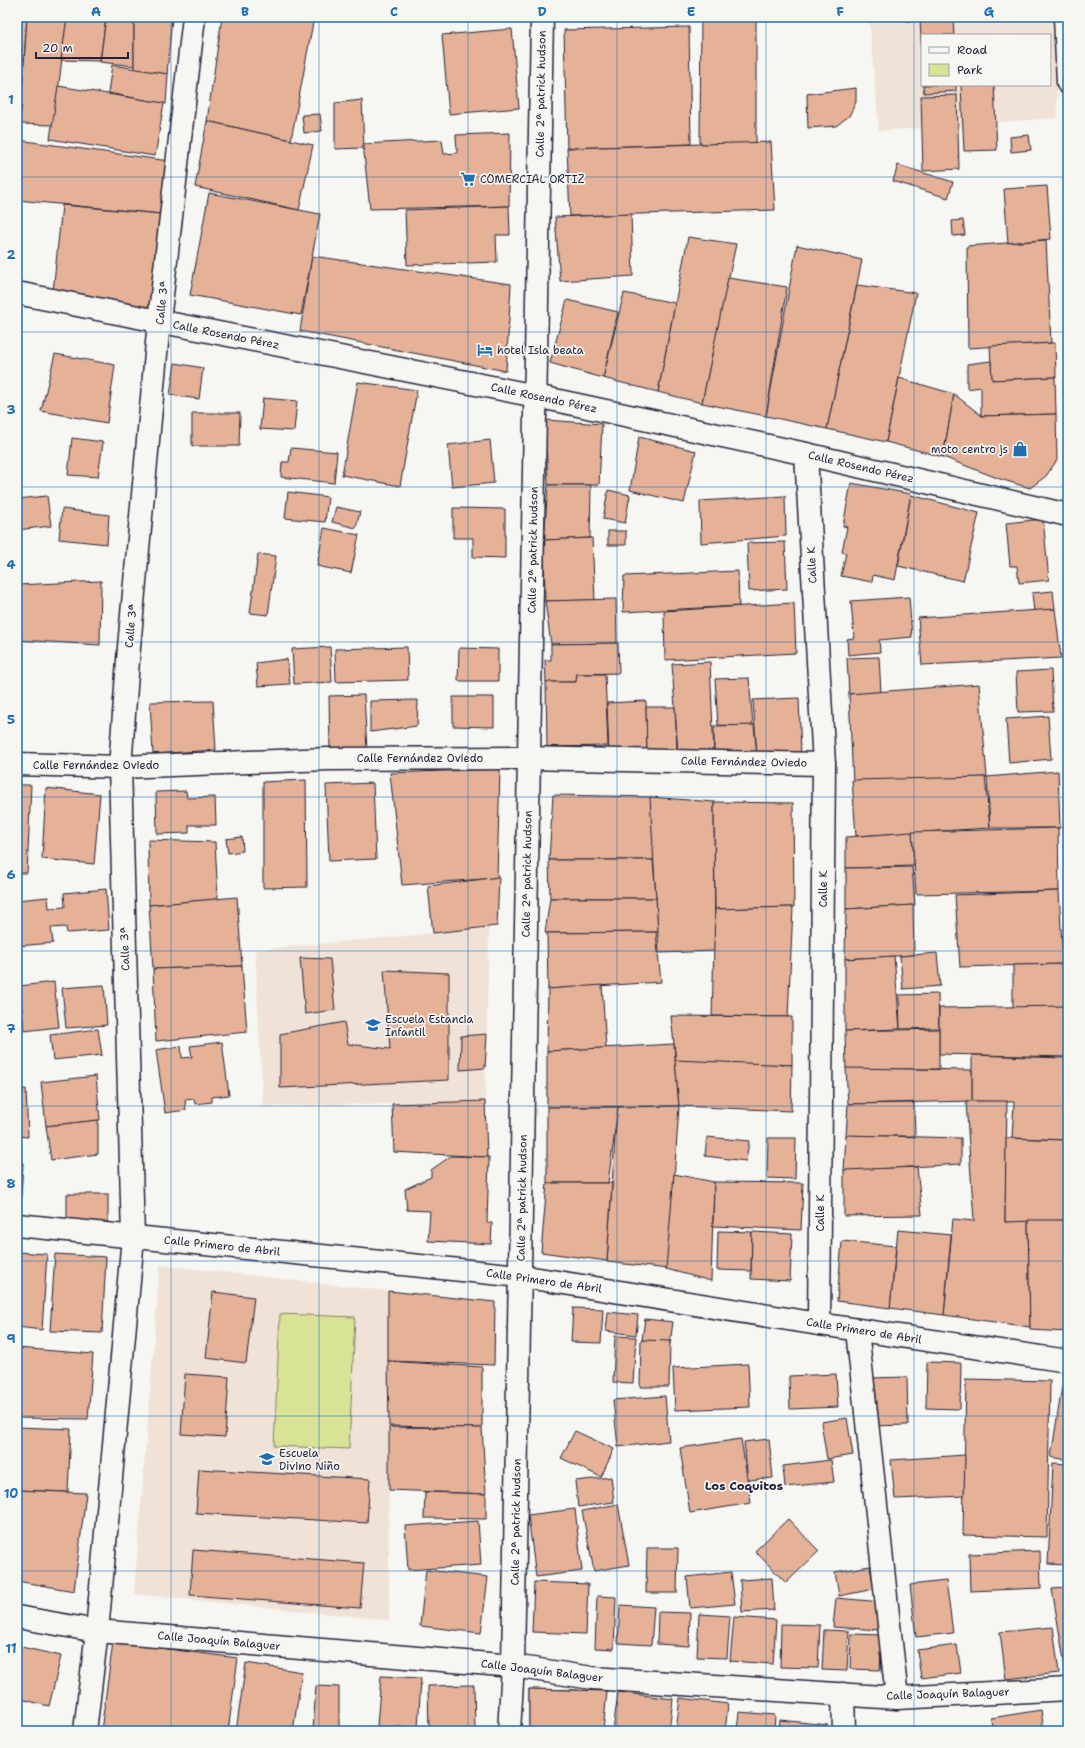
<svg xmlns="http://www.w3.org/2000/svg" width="1085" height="1748" font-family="'Shantell Sans',sans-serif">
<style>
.built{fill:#f1e2d7;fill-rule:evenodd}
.green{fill:#d8e396;stroke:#7d8268}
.building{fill:#e5b297;stroke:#22223b}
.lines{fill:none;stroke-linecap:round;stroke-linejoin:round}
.street-casing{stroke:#22223b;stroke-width:25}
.secondary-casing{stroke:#22223b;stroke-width:25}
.street{stroke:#f6f6f2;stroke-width:22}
.secondary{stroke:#f6f6f2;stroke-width:22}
.grid{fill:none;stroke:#1f6fb2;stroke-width:1;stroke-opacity:0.55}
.labels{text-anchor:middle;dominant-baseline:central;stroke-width:3.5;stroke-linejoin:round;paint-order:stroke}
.street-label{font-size:11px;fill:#22223b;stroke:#f6f6f2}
.poi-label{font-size:11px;fill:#22223b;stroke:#f6f6f2;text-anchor:start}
.neighbourhood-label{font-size:12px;font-weight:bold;fill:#22223b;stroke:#f6f6f2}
.neatline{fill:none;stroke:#1f6fb2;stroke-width:1.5}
.grid-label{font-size:13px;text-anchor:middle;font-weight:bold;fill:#1f6fb2}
</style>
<rect width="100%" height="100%" fill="#f6f6f2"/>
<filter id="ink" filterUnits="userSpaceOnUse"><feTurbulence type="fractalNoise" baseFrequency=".025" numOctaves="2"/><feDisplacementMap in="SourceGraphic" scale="8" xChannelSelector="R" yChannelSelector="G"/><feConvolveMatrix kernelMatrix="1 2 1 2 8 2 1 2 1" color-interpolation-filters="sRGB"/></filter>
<g filter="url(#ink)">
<g class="built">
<path d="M869,17H1056L1057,118L879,131ZM922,35H1050V85H922Z"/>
<polygon points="489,928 485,1101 263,1107 255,950"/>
<polygon points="160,1265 388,1291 389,1620 134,1594"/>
</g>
<polygon class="green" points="280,1314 355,1317 349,1449 274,1446"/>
<g class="building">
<polygon points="17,17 27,17 21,104 17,104"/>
<polygon points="27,17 67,17 54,125 20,124"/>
<polygon points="67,17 106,17 100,61 61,60"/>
<polygon points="106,17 134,17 134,66 100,62"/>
<polygon points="134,17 172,17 167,74 134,69"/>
<polygon points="222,17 314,17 291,140 207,121"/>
<polygon points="701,17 756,17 756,145 700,144"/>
<polygon points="907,17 1026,17 953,21 954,35 922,35 922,57 920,20 907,21"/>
<polygon points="689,27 691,144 567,148 564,30"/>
<polygon points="512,29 519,108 449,114 442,35"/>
<polygon points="112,65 168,74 166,104 108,93"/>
<polygon points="923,85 956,85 956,91 924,93"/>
<polygon points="961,85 994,85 997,150 964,151"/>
<polygon points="58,86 164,103 155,156 50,139"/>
<polygon points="856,88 856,102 849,116 836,126 808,128 807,94"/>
<polygon points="957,95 959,169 923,171 921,96"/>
<polygon points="362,100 364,148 335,149 335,103"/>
<polygon points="17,105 21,106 17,151"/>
<polygon points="320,114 322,131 304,133 302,115"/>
<polygon points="207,121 313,145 299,210 195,187"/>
<polygon points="510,133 509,206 370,209 363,144 442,140 444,154 457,153 456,135"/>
<polygon points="1029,135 1031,150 1011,152 1010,137"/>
<polygon points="18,140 169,161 161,214 17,200"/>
<polygon points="771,142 775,210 570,216 567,148"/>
<polygon points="898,165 953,182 948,198 893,181"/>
<polygon points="1047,186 1051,239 1008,243 1004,189"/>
<polygon points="209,193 320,214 301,315 190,295"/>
<polygon points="62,205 161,214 151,309 53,292"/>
<polygon points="509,206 510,235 496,235 497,262 407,265 405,210"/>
<polygon points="631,214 633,276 560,281 555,217"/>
<polygon points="963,220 965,235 953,236 952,221"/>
<polygon points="688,237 736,244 702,403 658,392"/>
<polygon points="1046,240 1051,343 968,348 967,246"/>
<polygon points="797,245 862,260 827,429 766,416"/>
<polygon points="312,256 511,284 506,371 300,331"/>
<polygon points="728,278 787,287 766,416 702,403"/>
<polygon points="857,285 916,293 886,442 827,429"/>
<polygon points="624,293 675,303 658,392 603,378"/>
<polygon points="567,300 618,312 603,378 550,363"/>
<polygon points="1055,343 1056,377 992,380 990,346"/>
<polygon points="55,354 115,365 107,423 41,411"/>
<polygon points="991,361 992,380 1055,377 1056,414 981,416 981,387 967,389 967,364"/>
<polygon points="175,363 203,368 199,399 170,395"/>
<polygon points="899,378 954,394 943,457 886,442"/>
<polygon points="358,382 417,390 400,486 342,475"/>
<polygon points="954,394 982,416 1056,414 1057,460 1046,476 1030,488 1000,479 943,457"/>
<polygon points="263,398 297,401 294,431 260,429"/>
<polygon points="192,413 240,413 239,446 192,446"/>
<polygon points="545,420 602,424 599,485 548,485"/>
<polygon points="639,437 696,451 684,503 630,490"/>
<polygon points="72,438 103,442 98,477 68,475"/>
<polygon points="490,440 494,483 452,487 448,445"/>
<polygon points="291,448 337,452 334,483 281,477 282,462 289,462"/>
<polygon points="851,483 911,494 895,580 873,575 872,582 841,576 846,553 842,552 847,527 843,526"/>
<polygon points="548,485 591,485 590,538 544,540"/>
<polygon points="608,490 630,495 625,523 603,519"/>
<polygon points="288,492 328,497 325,522 285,518"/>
<polygon points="911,495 979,513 963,581 898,566"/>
<polygon points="47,496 51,526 17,530 17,499"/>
<polygon points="785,496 786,536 701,543 700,501"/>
<polygon points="336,507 360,512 356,528 332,522"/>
<polygon points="453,508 505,509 505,558 473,557 473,538 453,538"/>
<polygon points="62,509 109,515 107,544 59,539"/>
<polygon points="1043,519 1049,580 1019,583 1017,566 1010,566 1006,523"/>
<polygon points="324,528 359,535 351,573 317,566"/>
<rect x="608" y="531" width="18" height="14"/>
<polygon points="592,538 595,600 545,601 544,540"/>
<polygon points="785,542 787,589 749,591 747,543"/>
<polygon points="258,554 276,556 268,615 250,613"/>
<polygon points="738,571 739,606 623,612 624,576"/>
<polygon points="101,581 100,645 17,640 17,585"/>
<polygon points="1053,591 1055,609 1034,612 1032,593"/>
<polygon points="909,597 912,637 879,640 880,652 848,655 847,639 854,638 851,601"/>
<polygon points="616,599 617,643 551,644 545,601"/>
<polygon points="794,603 796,653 665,660 664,611"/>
<polygon points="1055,609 1061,658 922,665 918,618"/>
<polygon points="618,643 619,673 577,674 576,682 546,682 545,660 551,660 551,644"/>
<polygon points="330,647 332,682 294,684 292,649"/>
<polygon points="407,647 408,680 336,682 335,649"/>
<polygon points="459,648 498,649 498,681 458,681"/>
<polygon points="879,657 881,693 849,694 847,658"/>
<polygon points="287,659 290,684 258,686 256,663"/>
<polygon points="710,662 714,754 678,754 672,664"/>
<polygon points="1051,670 1053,711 1018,712 1016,672"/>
<polygon points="577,674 605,674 608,746 547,747 546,682 576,682"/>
<polygon points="749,678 753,726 718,725 715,679"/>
<polygon points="979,684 987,777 853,783 849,694"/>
<polygon points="364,695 367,750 330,750 329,696"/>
<polygon points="453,697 494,697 494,727 453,726"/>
<polygon points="799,698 801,756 757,756 753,700"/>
<polygon points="418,700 417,726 370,732 370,701"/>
<polygon points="213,701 216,750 153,754 150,702"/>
<polygon points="646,701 647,752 609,754 607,703"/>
<polygon points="646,707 675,707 677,751 647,752"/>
<polygon points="1048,716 1051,759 1009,763 1006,719"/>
<polygon points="754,725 757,756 714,754 714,726"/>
<polygon points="500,769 497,878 402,885 390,773"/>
<polygon points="1058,771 1060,828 990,828 987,777"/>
<polygon points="985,777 990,828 856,836 852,780"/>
<polygon points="306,780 307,887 263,888 263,782"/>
<polygon points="373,783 376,859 329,861 326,785"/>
<polygon points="17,785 31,785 27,873 17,873"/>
<polygon points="46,788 100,794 94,864 42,859"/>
<polygon points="186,791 187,798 215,797 216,825 189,825 189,833 157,834 156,792"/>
<polygon points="553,795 652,797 654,860 549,860"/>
<polygon points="650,797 714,802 715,951 659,953"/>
<polygon points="714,802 793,803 794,907 715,909"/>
<polygon points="1058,828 1059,891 916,894 912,832"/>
<polygon points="912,832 914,866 846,868 846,837"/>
<polygon points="242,837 243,851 228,853 226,839"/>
<polygon points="148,840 215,842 218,899 149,905"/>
<polygon points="549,860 653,860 656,898 550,898"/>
<polygon points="912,867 915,905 846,909 846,868"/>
<polygon points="499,877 497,926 433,933 428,886"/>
<polygon points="106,889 109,930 67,933 66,927 51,928 53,943 17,946 17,900 48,897 49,908 65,907 64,893"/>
<polygon points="1059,891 1063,964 960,967 955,895"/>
<polygon points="237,897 242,966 153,969 149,905"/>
<polygon points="550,898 656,898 658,932 545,933"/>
<polygon points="913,905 914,955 845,959 846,909"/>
<polygon points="793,907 788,1017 712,1016 715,909"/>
<polygon points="656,932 661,982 548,989 547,933"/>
<polygon points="937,953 940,986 903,989 900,956"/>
<polygon points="894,956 900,1029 845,1031 845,959"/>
<polygon points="300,958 330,959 335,1010 305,1014"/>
<polygon points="1067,964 1067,1007 1013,1008 1013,965"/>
<polygon points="242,966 247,1032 156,1041 153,969"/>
<polygon points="384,970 449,973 449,1080 280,1088 280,1034 344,1022 348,1044 390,1049"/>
<polygon points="54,982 59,1027 24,1031 20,986"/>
<polygon points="104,985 107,1025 66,1028 62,988"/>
<polygon points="602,985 606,1048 547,1051 548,989"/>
<polygon points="938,994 939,1028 900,1029 899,995"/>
<polygon points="1067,1006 1066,1057 939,1054 939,1008"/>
<polygon points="671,1016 792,1017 792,1065 676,1062"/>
<polygon points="17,1020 21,1042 17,1043"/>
<polygon points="98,1029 102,1055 53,1060 50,1035"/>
<polygon points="939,1029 939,1069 846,1069 845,1031"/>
<polygon points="487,1034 485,1068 460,1070 461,1036"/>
<polygon points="222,1042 229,1095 212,1097 212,1102 195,1104 194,1099 185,1100 186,1110 165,1113 156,1050 181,1046 182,1058 192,1057 190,1046"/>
<polygon points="674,1044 679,1106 547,1107 547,1051"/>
<polygon points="972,1055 1065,1058 1067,1140 1012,1138 1014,1102 972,1101"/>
<polygon points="675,1060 792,1065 791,1111 679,1106"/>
<polygon points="846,1068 972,1070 972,1101 848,1104"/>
<polygon points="96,1076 100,1120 46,1126 41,1082"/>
<polygon points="17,1089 26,1089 28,1137 17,1136"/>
<polygon points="485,1101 487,1157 394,1152 392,1104"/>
<polygon points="966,1101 1007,1101 1005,1222 1028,1220 1030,1327 944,1315 953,1219 974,1221"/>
<polygon points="914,1103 915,1136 846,1136 848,1104"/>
<polygon points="679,1106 668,1269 607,1262 617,1107"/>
<polygon points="547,1107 618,1107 608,1183 547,1183"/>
<polygon points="98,1120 98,1154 51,1160 46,1126"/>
<polygon points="846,1135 961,1138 961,1164 844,1171"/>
<polygon points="707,1137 749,1141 746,1161 705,1156"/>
<polygon points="768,1138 796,1138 795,1179 767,1178"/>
<polygon points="1006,1138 1066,1140 1068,1220 1005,1222"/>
<polygon points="451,1156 489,1157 487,1223 492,1223 491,1244 428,1241 430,1211 407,1210 405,1189 431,1177 431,1170"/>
<polygon points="17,1162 23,1163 20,1214 17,1214"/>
<polygon points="917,1167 922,1215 844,1216 844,1170"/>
<polygon points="674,1174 714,1182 711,1281 666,1269"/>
<polygon points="714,1182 803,1183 801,1230 713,1226"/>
<polygon points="547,1183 612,1183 607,1261 541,1252"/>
<rect x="67" y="1194" width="41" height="28"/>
<polygon points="1028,1220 1068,1220 1068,1332 1030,1330"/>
<polygon points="898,1230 951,1235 944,1315 890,1308"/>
<polygon points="718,1231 752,1232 751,1271 717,1270"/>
<polygon points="752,1232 792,1234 790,1281 751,1279"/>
<polygon points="842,1241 896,1246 890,1308 837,1301"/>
<polygon points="17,1252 47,1254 42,1330 17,1327"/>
<polygon points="55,1254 106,1257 102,1333 50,1331"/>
<polygon points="388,1291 495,1302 494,1365 388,1361"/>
<polygon points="213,1292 254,1297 246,1363 206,1358"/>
<polygon points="573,1308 603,1309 601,1343 571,1342"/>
<polygon points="608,1312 638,1315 636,1335 606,1331"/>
<polygon points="645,1319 673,1322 670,1344 642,1340"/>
<polygon points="615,1336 636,1337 633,1383 613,1382"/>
<polygon points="641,1340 670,1341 669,1387 640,1387"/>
<polygon points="17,1348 93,1354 88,1419 17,1418"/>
<polygon points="388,1361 482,1367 482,1428 389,1426"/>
<polygon points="927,1362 961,1363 960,1409 926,1408"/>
<polygon points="748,1364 750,1407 675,1410 673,1368"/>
<polygon points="185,1374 229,1377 225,1437 181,1434"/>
<polygon points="836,1374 838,1407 790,1409 789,1376"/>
<polygon points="907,1377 908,1425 870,1426 870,1378"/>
<polygon points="966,1379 1050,1381 1047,1537 963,1535"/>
<polygon points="1063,1380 1068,1381 1068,1460 1051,1457"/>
<polygon points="665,1396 669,1441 618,1447 613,1400"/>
<polygon points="847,1418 853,1455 827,1459 821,1422"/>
<polygon points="17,1427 71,1429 68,1492 17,1490"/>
<polygon points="389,1427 482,1428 486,1494 389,1490"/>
<polygon points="575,1431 614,1449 601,1477 561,1458"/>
<polygon points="741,1439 751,1503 690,1513 680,1448"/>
<polygon points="769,1439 773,1478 748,1480 744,1442"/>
<polygon points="965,1455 964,1496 895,1499 891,1460"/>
<polygon points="831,1460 834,1482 785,1487 783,1466"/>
<polygon points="1053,1463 1068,1464 1068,1565 1048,1564"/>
<polygon points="199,1469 370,1479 367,1523 196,1513"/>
<polygon points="611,1477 614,1502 578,1507 575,1481"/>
<polygon points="17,1490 86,1493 74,1591 17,1581"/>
<polygon points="425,1492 486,1494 486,1519 424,1518"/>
<polygon points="618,1504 629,1565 594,1571 582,1511"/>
<polygon points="575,1509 582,1571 536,1577 528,1515"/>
<polygon points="788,1519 819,1551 786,1583 755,1551"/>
<polygon points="478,1521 481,1565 408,1570 405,1526"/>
<polygon points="647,1548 678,1548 677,1593 646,1593"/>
<polygon points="193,1550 364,1563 360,1608 190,1595"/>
<polygon points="1040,1551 1041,1588 970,1591 969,1554"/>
<polygon points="870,1566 874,1589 839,1596 835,1572"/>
<polygon points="426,1570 488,1577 481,1633 420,1626"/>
<polygon points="731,1572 735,1604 690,1608 687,1577"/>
<polygon points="772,1578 774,1610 742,1612 740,1580"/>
<polygon points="946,1581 953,1633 916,1637 910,1585"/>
<polygon points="534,1582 588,1584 586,1634 532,1632"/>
<polygon points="1068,1588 1068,1684 1052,1589"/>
<polygon points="597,1596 616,1597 614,1649 595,1648"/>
<polygon points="836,1598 882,1602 880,1630 833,1627"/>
<polygon points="620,1605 654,1607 651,1645 618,1643"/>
<polygon points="658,1612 690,1613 689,1646 657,1644"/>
<polygon points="699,1614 730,1616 727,1658 697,1657"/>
<polygon points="734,1617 776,1620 773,1664 730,1661"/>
<polygon points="781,1624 820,1625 818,1668 780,1667"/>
<polygon points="1053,1627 1059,1673 1006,1679 1000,1632"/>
<polygon points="824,1630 849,1631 847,1671 822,1670"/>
<polygon points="851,1634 882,1635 880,1670 850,1669"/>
<polygon points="113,1642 238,1658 228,1731 101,1731"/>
<polygon points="957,1645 961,1673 921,1678 917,1650"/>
<polygon points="17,1646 61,1656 49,1706 17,1698"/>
<polygon points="246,1663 302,1672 293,1731 236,1731"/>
<polygon points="381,1676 421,1678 418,1728 377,1726"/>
<polygon points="474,1685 475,1731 429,1731 428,1686"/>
<polygon points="316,1686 339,1687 339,1731 313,1731"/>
<polygon points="529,1689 578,1690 577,1731 529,1731"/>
<polygon points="529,1689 607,1691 603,1731 529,1731"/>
<polygon points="618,1692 673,1699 669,1731 613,1731"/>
<polygon points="680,1698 728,1704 725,1731 676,1731"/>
<polygon points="1041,1710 1044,1731 992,1731 991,1718"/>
<polygon points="739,1712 775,1715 774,1731 737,1731"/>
<polygon points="780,1720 828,1725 827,1731 779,1731"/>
</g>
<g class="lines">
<g class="street-casing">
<g id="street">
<polyline points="17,293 536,396 806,454 1068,515"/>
<polyline points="806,454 824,764 819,1324"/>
<polyline points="17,764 120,767 329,759 523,758 824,764"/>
<polyline points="17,1225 520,1276"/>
<polyline points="857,1330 897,1698"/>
<polyline points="843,1694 844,1731"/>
<polyline points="85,1731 97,1631 133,1237 120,767 129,647 159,321 194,17"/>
</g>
</g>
<g class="secondary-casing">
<g id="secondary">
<polyline points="1065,17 1068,83"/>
<polyline points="520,1276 819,1324 1068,1361"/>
<polyline points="17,1617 97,1631 513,1666 592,1678 897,1698 1068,1689"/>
<polyline points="509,1731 513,1666 542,17"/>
</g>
</g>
<use href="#street" class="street"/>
<use href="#secondary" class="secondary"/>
</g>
</g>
<path class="grid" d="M171,17V1731M319,17V1731M468,17V1731M617,17V1731M766,17V1731M914,17V1731M17,177H1068M17,332H1068M17,487H1068M17,642H1068M17,797H1068M17,951H1068M17,1106H1068M17,1261H1068M17,1416H1068M17,1571H1068"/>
<defs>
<g id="supermarket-bare" transform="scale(1.2)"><path d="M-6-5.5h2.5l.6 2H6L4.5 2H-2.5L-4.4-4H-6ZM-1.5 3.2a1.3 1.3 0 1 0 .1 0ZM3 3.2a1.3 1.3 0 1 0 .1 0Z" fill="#1f6fb2" stroke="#f6f6f2" stroke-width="2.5" paint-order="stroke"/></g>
<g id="hotel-bare" transform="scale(1.2)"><path d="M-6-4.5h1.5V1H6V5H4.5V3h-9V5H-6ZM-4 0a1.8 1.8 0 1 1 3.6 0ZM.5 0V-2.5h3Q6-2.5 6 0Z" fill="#1f6fb2" stroke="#f6f6f2" stroke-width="2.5" paint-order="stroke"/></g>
<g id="shop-bare" transform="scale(1.2)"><path d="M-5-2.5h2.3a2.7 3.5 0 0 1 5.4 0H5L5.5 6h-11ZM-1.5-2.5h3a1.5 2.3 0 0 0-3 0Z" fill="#1f6fb2" stroke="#f6f6f2" stroke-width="2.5" paint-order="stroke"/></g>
<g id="school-bare" transform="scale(1.2)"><path d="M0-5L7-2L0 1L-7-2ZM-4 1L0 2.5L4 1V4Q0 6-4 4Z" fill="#1f6fb2" stroke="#f6f6f2" stroke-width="2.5" paint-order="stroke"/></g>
</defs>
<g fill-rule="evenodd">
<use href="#supermarket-bare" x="468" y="179"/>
<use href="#hotel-bare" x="485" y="350"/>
<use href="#shop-bare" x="1020" y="449"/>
<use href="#school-bare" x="373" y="1025"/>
<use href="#school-bare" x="267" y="1459"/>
</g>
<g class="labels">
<g class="street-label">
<text transform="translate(541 94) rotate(-89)">Calle 2ª patrick hudson</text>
<text transform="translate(162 303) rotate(-84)">Calle 3ª</text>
<text transform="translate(226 335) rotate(11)">Calle Rosendo Pérez</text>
<text transform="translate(544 398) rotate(12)">Calle Rosendo Pérez</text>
<text transform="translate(861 467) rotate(13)">Calle Rosendo Pérez</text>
<text transform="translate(533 550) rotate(-89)">Calle 2ª patrick hudson</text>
<text transform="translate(812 565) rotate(-93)">Calle K</text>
<text transform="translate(131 626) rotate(-85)">Calle 3ª</text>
<text x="420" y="758">Calle Fernández Oviedo</text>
<text transform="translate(744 762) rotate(1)">Calle Fernández Oviedo</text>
<text x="96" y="765">Calle Fernández Oviedo</text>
<text transform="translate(527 874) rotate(-89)">Calle 2ª patrick hudson</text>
<text transform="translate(823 889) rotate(-90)">Calle K</text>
<text transform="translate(125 949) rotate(-92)">Calle 3ª</text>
<text transform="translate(522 1198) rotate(-89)">Calle 2ª patrick hudson</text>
<text transform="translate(820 1213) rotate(-90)">Calle K</text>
<text transform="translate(222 1246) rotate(6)">Calle Primero de Abril</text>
<text transform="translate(544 1281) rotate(8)">Calle Primero de Abril</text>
<text transform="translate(864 1331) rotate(9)">Calle Primero de Abril</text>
<text transform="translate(516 1522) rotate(-89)">Calle 2ª patrick hudson</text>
<text transform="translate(219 1641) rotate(5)">Calle Joaquín Balaguer</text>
<text transform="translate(542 1671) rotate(7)">Calle Joaquín Balaguer</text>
<text transform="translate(948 1694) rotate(-2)">Calle Joaquín Balaguer</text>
</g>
<g class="poi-label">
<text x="480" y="179">COMERCIAL ORTIZ</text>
<text x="497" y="350">hotel Isla beata</text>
<text x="1008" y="449" text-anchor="end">moto centro js</text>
<text x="385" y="1019">Escuela Estancia<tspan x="385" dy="13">Infantil</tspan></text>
<text x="279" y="1453">Escuela<tspan x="279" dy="13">Divino Niño</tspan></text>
</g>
<g class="neighbourhood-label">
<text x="744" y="1486">Los Coquitos</text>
</g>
</g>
<rect width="1085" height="1748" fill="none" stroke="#f6f6f2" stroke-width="44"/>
<rect x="921" y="34" width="130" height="52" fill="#f6f6f2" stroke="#a1a1a9"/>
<rect x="929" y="47" width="20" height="6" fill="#f6f6f2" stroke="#a1a1a9"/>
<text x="957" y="54" font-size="12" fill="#22223b">Road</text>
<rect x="929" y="64" width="20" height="12" fill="#d8e396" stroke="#a1a1a9"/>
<text x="957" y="74" font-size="12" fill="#22223b">Park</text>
<path d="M36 52v6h92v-6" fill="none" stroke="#22223b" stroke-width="2"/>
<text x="42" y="52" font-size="12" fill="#22223b" stroke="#f6f6f2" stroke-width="3" paint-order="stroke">20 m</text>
<rect x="22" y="22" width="1041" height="1704" class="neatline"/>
<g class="grid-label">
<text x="96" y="16">A</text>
<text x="245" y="16">B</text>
<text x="394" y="16">C</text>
<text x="542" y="16">D</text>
<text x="691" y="16">E</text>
<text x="840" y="16">F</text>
<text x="989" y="16">G</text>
<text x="11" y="104">1</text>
<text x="11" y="259">2</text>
<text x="11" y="414">3</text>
<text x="11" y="569">4</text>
<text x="11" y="724">5</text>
<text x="11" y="879">6</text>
<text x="11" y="1033">7</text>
<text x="11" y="1188">8</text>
<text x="11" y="1343">9</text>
<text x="11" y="1498">10</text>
<text x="11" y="1653">11</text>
</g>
</svg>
